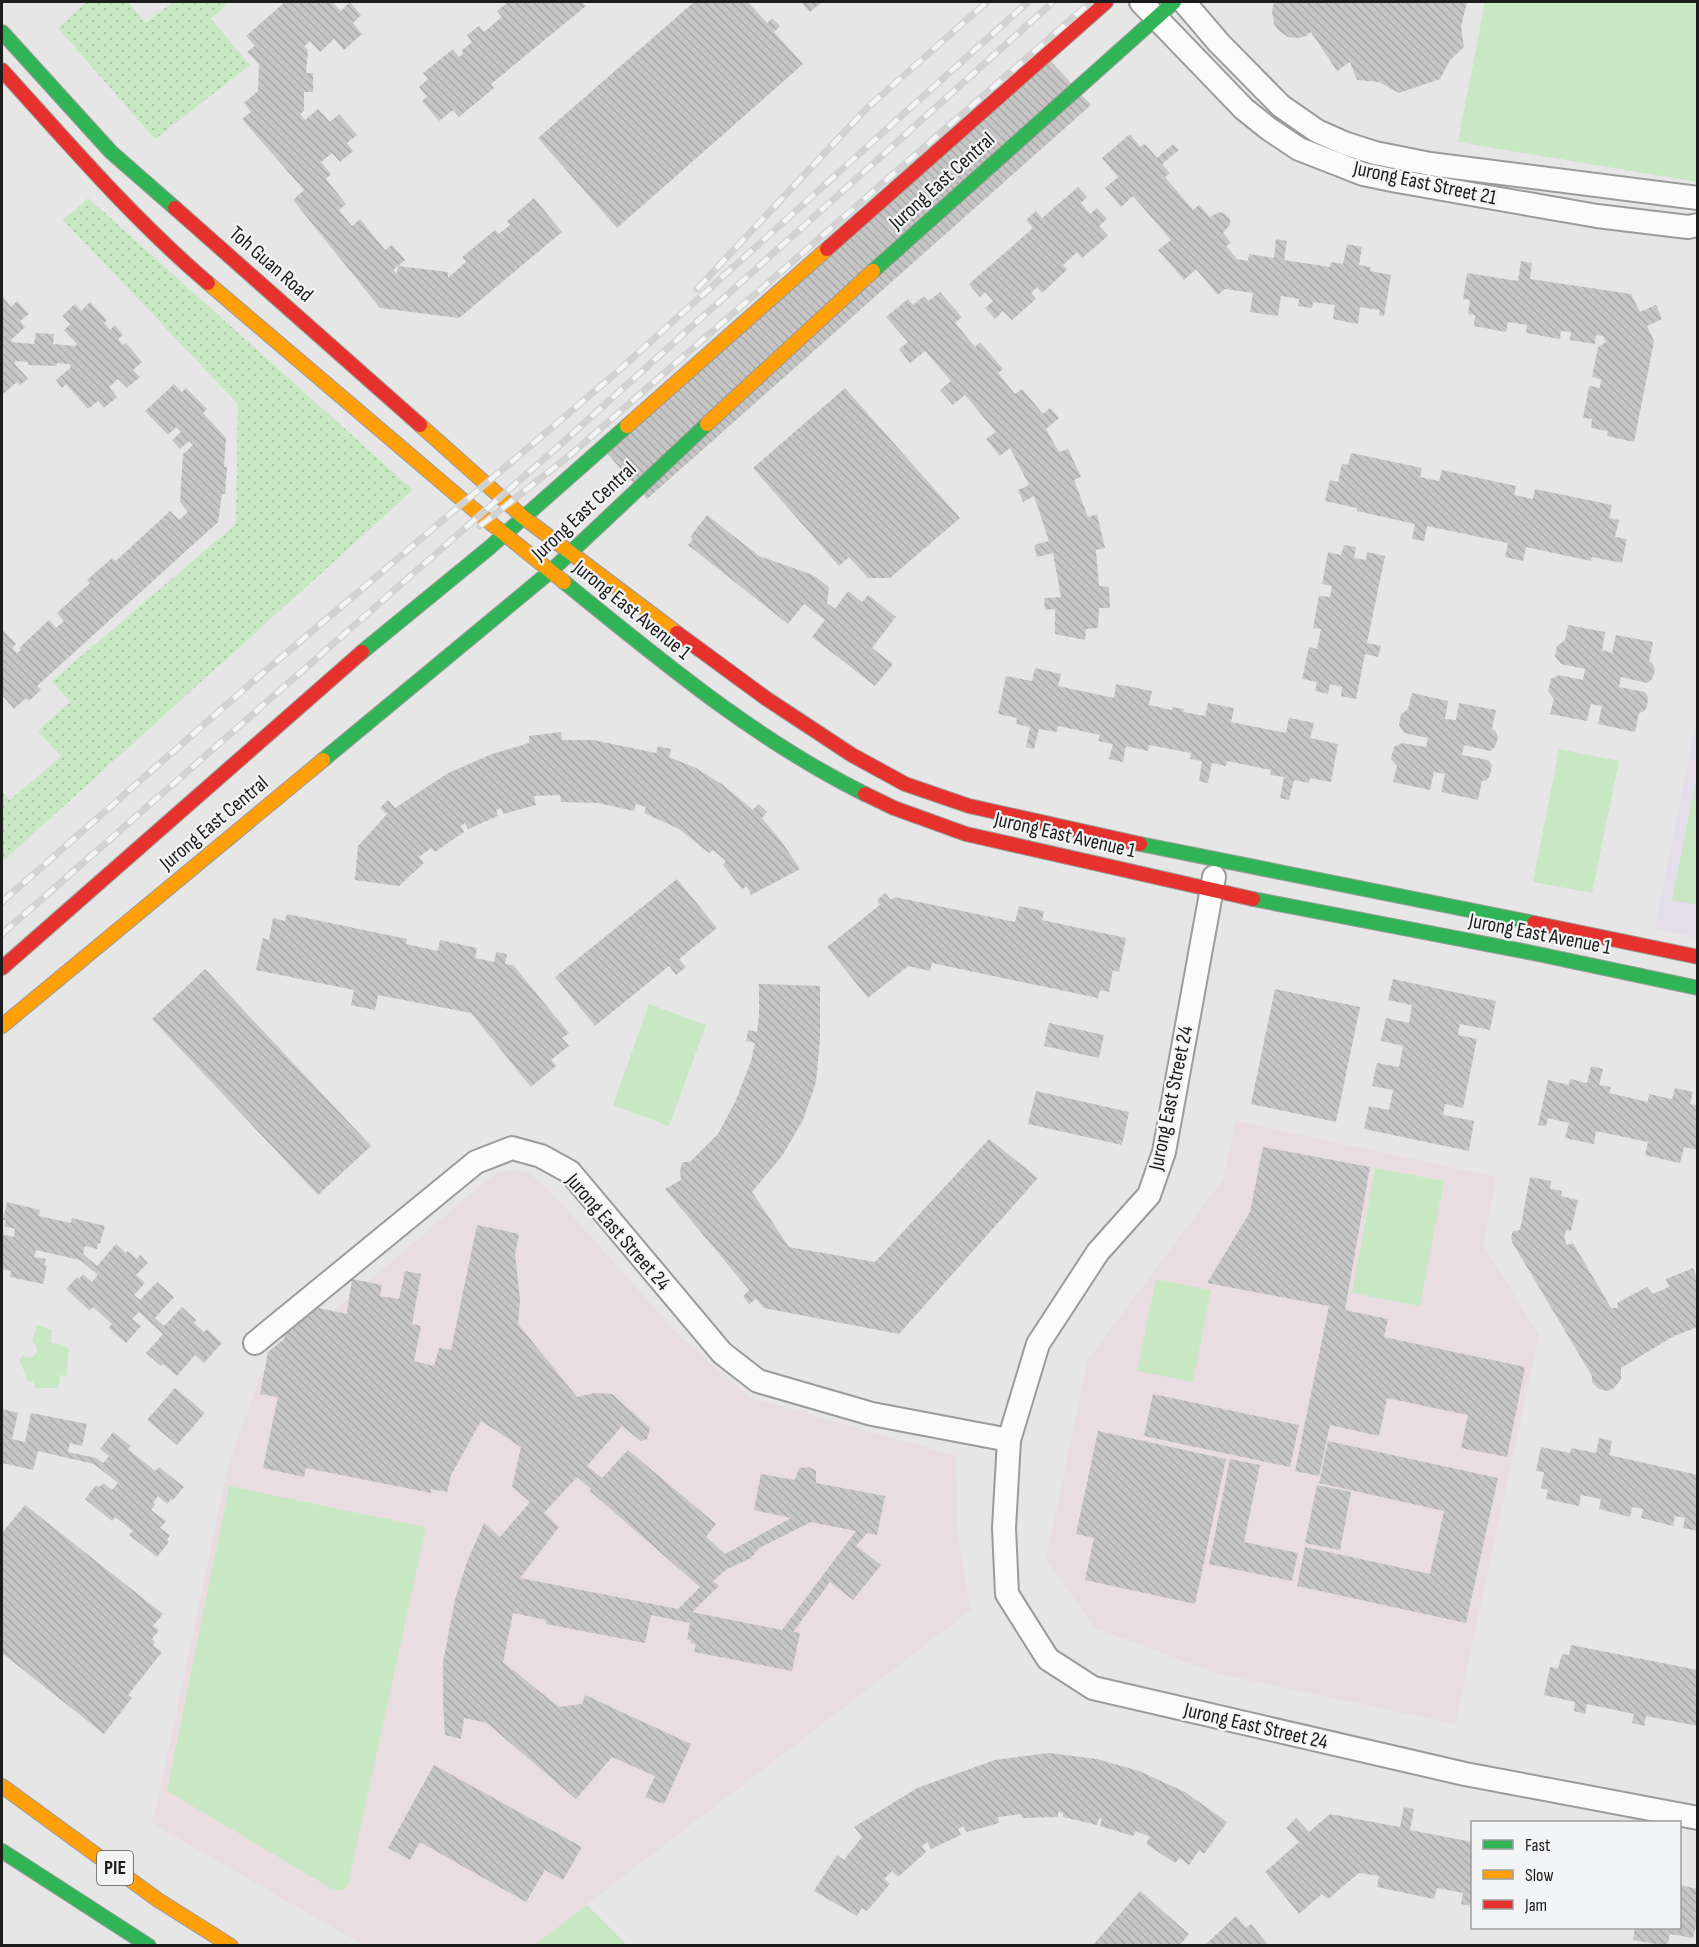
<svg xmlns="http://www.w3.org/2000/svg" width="1699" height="1947" font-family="'Sofia Sans Condensed',sans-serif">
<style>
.education{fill:#eadde2}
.medical{fill:#e3deea}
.grass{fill:url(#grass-dots)}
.park{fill:#c8e8c3}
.building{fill:url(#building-back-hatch);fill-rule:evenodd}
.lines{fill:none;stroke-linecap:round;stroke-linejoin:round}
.street-casing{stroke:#9b9b9c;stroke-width:26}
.fast-casing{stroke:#9b9b9c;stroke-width:16}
.slow-casing{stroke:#9b9b9c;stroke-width:16}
.jam-casing{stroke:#9b9b9c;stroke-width:16}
.street{stroke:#fbfbfb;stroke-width:22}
.fast{stroke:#30b455;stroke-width:14}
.slow{stroke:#ff9f0a;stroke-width:14}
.jam{stroke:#e5322d;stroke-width:14}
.rail-casing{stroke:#d2d2d3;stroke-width:7}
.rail{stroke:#f3f4f5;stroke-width:4.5;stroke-dasharray:14;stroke-linecap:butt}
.labels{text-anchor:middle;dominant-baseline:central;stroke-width:4.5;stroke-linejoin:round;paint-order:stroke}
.shield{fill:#f3f4f5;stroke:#5c5d5e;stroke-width:1.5}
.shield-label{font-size:20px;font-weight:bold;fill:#1c1c1d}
.street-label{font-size:21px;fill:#1c1c1d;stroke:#f3f4f5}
</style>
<defs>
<pattern id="grass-dots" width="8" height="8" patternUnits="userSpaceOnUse" patternTransform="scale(1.5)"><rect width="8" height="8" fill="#c8e8c3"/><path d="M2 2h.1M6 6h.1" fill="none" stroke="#abc6a7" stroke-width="1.8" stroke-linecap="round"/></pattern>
<pattern id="building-back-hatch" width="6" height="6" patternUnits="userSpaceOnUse" patternTransform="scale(1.5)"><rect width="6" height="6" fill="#c6c6c6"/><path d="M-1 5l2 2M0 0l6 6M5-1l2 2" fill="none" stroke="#aaa"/></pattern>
</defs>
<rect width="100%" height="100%" fill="#e6e6e7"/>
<g class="education">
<polygon points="1236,1121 1496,1177 1484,1246 1539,1335 1455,1724 1215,1673 1095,1628 1046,1559 1088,1359 1223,1179"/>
<polygon points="514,1170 528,1172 551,1192 678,1334 749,1397 956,1456 958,1537 971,1610 534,1945 363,1945 150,1822 156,1809 227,1471 261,1373 487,1180 500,1172"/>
</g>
<polygon class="medical" points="1697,718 1697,938 1655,928"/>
<g class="grass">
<polygon points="86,2 128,2 146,23 173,2 229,2 211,19 250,65 155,139 58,28"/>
<polygon points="88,198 413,490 2,862 2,792 10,800 61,756 38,731 70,702 52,681 236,524 238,404 63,220"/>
</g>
<g class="park">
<polygon points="1485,2 1697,2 1697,182 1458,142"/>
<polygon points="1559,749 1619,761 1592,893 1533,882"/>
<polygon points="1697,775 1698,905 1697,905 1672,900"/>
<polygon points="649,1004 706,1025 669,1126 613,1105"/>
<polygon points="1375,1168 1444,1181 1420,1306 1352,1293"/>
<polygon points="1156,1279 1211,1290 1193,1382 1137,1371"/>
<polygon points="37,1325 52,1330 51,1343 60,1344 69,1349 66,1376 60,1375 58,1388 35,1388 33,1381 29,1382 19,1360 23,1355 26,1358 33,1357 37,1351 36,1345 32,1342"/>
<polygon points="229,1486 426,1527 348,1885 344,1890 332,1889 167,1791"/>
<polygon points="587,1905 627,1945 534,1945"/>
</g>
<g class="building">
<polygon points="285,2 332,2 341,11 350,2 361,15 353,23 362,34 344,50 334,39 320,52 310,41 304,46 308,50 306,73 313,73 313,92 304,92 304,111 300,114 305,120 318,109 330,122 339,114 357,135 347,143 353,151 340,162 332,153 321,162 331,174 326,179 346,204 339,210 352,226 360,219 385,250 392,245 405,260 393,270 397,274 398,266 448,272 448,278 466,262 462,257 495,230 499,234 510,225 507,221 534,198 562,232 459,318 380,308 293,200 304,190 242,119 251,112 244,103 258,91 259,64 247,52 255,46 246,36"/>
<polygon points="508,2 582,2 586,6 491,84 494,88 459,117 453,110 439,121 422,101 427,97 419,87 428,79 423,73 453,49 459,57 463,54 461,51 472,42 467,35 479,26 484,32 502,17 497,11"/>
<polygon points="694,2 748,2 767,23 772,18 780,26 774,32 803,64 617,228 538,138"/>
<polygon points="801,2 822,2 810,12"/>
<polygon points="1274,2 1465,2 1467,3 1461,26 1464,47 1450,60 1440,79 1399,93 1379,82 1357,80 1350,62 1337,71 1311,32 1306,36 1298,38 1288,37 1279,31 1274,24 1272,11"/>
<polygon points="1049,59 1091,105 647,499 606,452"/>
<polygon points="1130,134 1140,147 1145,144 1157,158 1173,144 1179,150 1162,164 1170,173 1165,177 1193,210 1199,205 1210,217 1219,212 1225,214 1230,219 1230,225 1223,233 1231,243 1226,246 1237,259 1248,261 1249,254 1274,258 1276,239 1287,241 1284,260 1330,267 1331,262 1343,264 1347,244 1362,247 1359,265 1371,267 1370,271 1391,275 1384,316 1379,315 1380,310 1360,307 1358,324 1333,319 1335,305 1313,302 1312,308 1298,306 1299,299 1281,296 1278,316 1250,312 1253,293 1225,289 1218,295 1196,269 1184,280 1158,250 1171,240 1133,196 1121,207 1105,188 1118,177 1102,158"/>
<polygon points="1078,187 1087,197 1081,203 1090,214 1097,208 1107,219 1099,226 1108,236 1082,258 1077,252 1063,265 1067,270 1042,293 1037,287 1031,293 1036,299 1012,320 1003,311 995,319 985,308 993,301 985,292 980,297 969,284 1033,228 1026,220 1036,211 1042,218"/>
<polygon points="1521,261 1532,263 1530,279 1631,294 1640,312 1656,305 1662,319 1647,326 1654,341 1634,442 1607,436 1608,431 1591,428 1592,419 1583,418 1589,386 1600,388 1601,379 1592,377 1598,347 1606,342 1603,336 1596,335 1595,344 1570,340 1571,332 1561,331 1560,339 1526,333 1527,325 1508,322 1506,332 1474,326 1475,315 1468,314 1470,300 1463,299 1467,273 1518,281"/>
<polygon points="940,292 962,317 955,323 975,347 980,342 1003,369 998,373 1015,394 1022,389 1043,414 1050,408 1059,418 1046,429 1059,452 1068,449 1081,477 1074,480 1088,517 1097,514 1105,548 1096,550 1099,586 1109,587 1110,608 1099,608 1098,628 1086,629 1085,640 1055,634 1055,609 1045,610 1044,598 1061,597 1053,553 1037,557 1034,545 1049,541 1034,496 1023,502 1018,490 1029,485 1010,448 1000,456 986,439 996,432 965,395 953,405 940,390 951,381 925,351 910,363 899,349 908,342 886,317 908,299 913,305 924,296 929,301"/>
<polygon points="3,297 11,307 17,301 29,314 20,321 25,327 11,340 12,342 34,344 36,333 54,334 53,344 75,346 77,344 64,330 70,324 62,316 75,304 81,311 90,302 107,320 104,323 110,330 115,325 123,335 118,339 123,345 126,343 142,362 133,370 140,377 127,388 118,379 109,387 117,397 104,408 98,401 88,409 66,384 62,388 56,380 71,367 69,364 57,363 56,366 28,365 28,362 16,361 14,363 28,379 20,385 17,382 2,395 2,298"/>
<polygon points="174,384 182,392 186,388 207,409 203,413 226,438 224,467 227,467 225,494 222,494 218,522 37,686 41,690 29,701 26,698 14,709 2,695 2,629 16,644 12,648 17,653 21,650 19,648 49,620 56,628 64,621 57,613 90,583 87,580 112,558 116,561 170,511 179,520 188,512 180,502 183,454 193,445 189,441 180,449 172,440 181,432 176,427 168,435 145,411"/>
<polygon points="845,388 960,518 890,578 868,578 849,557 839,566 753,468"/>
<polygon points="1351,453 1422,468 1420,477 1439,481 1442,470 1516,486 1514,495 1533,499 1535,489 1612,505 1609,518 1619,520 1615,537 1627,539 1622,563 1592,557 1591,561 1526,547 1523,561 1505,557 1508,543 1427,526 1424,541 1412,539 1415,524 1357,511 1357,508 1325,501 1330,480 1338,482 1342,464 1348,465"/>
<polygon points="707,515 759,556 813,575 829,587 827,603 835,609 848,591 862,602 868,595 896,617 872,648 893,664 875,686 812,637 825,620 804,604 788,624 688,545 693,539 690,537"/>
<polygon points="1344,545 1356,547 1354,558 1366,560 1367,552 1385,556 1367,643 1381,646 1378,657 1365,654 1356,699 1341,696 1342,687 1330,684 1328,694 1315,691 1317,682 1302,679 1309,647 1317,649 1321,629 1313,628 1319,596 1330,597 1332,586 1322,584 1328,552 1341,555"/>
<polygon points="1568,625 1605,632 1602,650 1612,653 1616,635 1653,642 1649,661 1653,664 1655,670 1652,679 1647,683 1621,677 1619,687 1645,692 1648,697 1647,707 1644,711 1639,713 1635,732 1598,724 1602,706 1591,704 1587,721 1550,714 1554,699 1548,691 1551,679 1559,675 1583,680 1585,669 1561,664 1555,657 1557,646 1565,640"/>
<polygon points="1035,668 1061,674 1058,686 1114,698 1116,684 1152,691 1149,705 1172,710 1172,707 1184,709 1183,712 1205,716 1208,703 1234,708 1231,722 1286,733 1289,718 1314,723 1310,738 1338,744 1331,782 1310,778 1309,783 1294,780 1289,800 1280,798 1284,777 1270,775 1271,770 1227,761 1226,766 1212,763 1208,783 1199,781 1202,761 1190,759 1191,753 1149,745 1148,751 1126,746 1123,762 1109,759 1113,744 1098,741 1100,735 1058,726 1057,732 1039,729 1034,749 1026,747 1030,727 1016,724 1017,718 998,714 1006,676 1032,681"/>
<polygon points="1412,693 1448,701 1445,719 1456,720 1459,703 1496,710 1492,729 1496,732 1498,738 1495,747 1490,751 1464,745 1462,755 1488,760 1492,765 1490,775 1487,780 1482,781 1478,800 1441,792 1445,774 1434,772 1430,790 1393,782 1397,766 1391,759 1394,747 1402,743 1426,747 1428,738 1404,733 1399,725 1401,714 1408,709"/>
<polygon points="561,732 562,740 593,740 656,753 658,746 671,749 669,757 696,768 723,785 753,810 758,804 767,812 762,818 782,842 800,869 751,895 747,886 742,889 723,865 726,861 713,850 709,853 679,829 644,813 646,807 636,804 634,811 598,803 561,802 560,795 534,796 536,805 503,814 501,808 496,810 498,816 468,829 465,823 461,826 464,832 435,852 431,848 419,857 424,863 399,886 355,880 358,846 387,814 380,808 388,800 395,808 448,773 492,754 529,743 529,736"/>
<polygon points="677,879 717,928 679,959 686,967 676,975 669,966 595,1026 555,977"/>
<polygon points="885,893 891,900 895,897 1015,922 1019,906 1044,911 1042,920 1126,938 1119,972 1113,970 1109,992 1100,990 1098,998 932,963 930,971 908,966 868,998 827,947 880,905 877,900"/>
<polygon points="287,914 407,939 406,944 438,951 440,940 477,948 475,958 494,962 496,952 507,954 505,964 513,965 569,1033 562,1038 569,1046 551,1060 556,1066 531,1087 471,1013 378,995 375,1010 351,1005 354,990 256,970 263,938 269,940 273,918 285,921"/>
<polygon points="205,969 371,1146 318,1195 152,1019"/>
<polygon points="1393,979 1496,1001 1490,1030 1460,1024 1458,1035 1477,1039 1463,1108 1445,1104 1443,1115 1474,1121 1469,1151 1364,1129 1369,1106 1389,1110 1393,1090 1372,1086 1377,1063 1399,1067 1403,1046 1381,1041 1386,1018 1409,1023 1412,1005 1388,1000"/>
<polygon points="759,984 820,986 820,1040 816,1082 803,1120 782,1156 752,1192 789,1247 875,1262 989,1139 1038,1178 899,1334 764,1308 756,1299 749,1304 743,1296 749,1290 665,1189 681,1180 680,1170 683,1162 690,1162 718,1134 736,1100 751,1061 755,1043 746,1041 748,1030 757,1032 759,1016"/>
<polygon points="1275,989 1360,1007 1336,1122 1251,1104"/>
<polygon points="1049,1023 1104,1035 1099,1058 1044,1046"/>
<polygon points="1591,1066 1603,1069 1599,1085 1611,1087 1609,1093 1648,1102 1649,1094 1672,1099 1675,1088 1693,1092 1690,1104 1698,1105 1698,1150 1684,1147 1680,1163 1645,1155 1648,1142 1596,1131 1594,1144 1565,1138 1569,1123 1548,1118 1546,1126 1538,1125 1548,1080 1569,1085 1570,1079 1587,1083"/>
<polygon points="1036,1091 1129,1112 1122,1145 1028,1124"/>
<polygon points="1263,1147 1370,1167 1345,1310 1388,1319 1384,1337 1525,1367 1507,1457 1461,1448 1468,1415 1387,1398 1379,1436 1330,1425 1319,1476 1295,1471 1329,1306 1207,1283 1250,1212"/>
<polygon points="1530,1177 1551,1181 1550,1189 1562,1191 1561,1196 1578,1200 1571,1231 1566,1230 1564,1238 1567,1245 1573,1243 1611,1308 1618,1308 1617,1303 1647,1287 1653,1294 1669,1287 1666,1279 1693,1268 1696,1276 1698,1276 1698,1327 1674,1336 1621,1368 1621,1379 1614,1388 1608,1391 1599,1389 1592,1382 1592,1376 1512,1242 1511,1237 1513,1231 1520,1230"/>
<polygon points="7,1202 40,1210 39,1216 71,1223 72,1218 105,1226 100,1244 98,1243 97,1249 85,1246 83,1254 97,1266 116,1244 126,1253 128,1251 137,1259 140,1255 148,1263 136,1275 145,1283 134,1295 140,1300 157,1282 174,1297 155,1318 164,1326 182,1307 196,1320 194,1323 204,1332 207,1329 222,1343 204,1363 195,1355 177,1376 163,1364 161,1366 146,1353 163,1334 139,1312 132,1319 141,1326 126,1343 109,1328 112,1324 93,1307 90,1311 66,1289 77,1277 79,1279 83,1274 92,1282 98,1275 80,1260 36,1250 34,1257 46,1259 44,1265 47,1266 43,1284 10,1277 11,1271 2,1269 2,1234 14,1237 15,1229 4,1226 6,1220 3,1220"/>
<path d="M477,1225L519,1234L515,1254L520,1300L518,1324L577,1397L594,1393L612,1394L650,1428L647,1439L641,1441L622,1426L587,1466L602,1478L628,1450L716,1524L706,1537L725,1554L791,1518L754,1510L761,1474L795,1480L799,1468L809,1467L816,1471V1483L885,1496L877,1535L867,1533L856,1546L881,1565L853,1600L830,1582L793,1632L800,1633L792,1671L694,1652L696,1644L691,1643V1640L687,1639L690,1623L651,1615L645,1643L546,1624V1620L513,1613L503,1662L559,1707L582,1704L585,1695L691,1744L664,1804L645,1797L655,1776L612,1757L576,1799L487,1723L464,1718L461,1739L445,1735L443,1702V1662L455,1600L467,1562L484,1523L500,1537L530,1502L512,1487L521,1447L481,1421L451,1475L447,1492L431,1489V1493L306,1468L304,1477L263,1468L278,1397L260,1394L268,1352L284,1339L287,1327L292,1329L293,1320L310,1306L347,1314L352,1279L382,1285L380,1296L399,1299L405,1271L421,1274L412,1324L421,1326L414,1361L434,1366L439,1348L451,1350ZM577,1477L591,1489L590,1491L700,1587L678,1609L520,1578L559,1527L544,1513ZM811,1522L856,1531L782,1630L692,1612L719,1586L713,1581L727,1569L751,1558L759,1548Z"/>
<polygon points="175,1388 205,1413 177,1445 147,1420"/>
<polygon points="1153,1394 1299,1425 1290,1467 1144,1436"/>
<polygon points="2,1409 18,1413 12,1439 25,1442 31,1413 87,1424 82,1446 70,1443 68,1452 96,1458 103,1463 109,1456 100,1449 113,1432 131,1446 128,1449 155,1471 159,1467 184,1487 173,1500 171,1499 167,1504 158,1496 153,1503 155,1505 151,1510 166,1521 160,1528 170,1535 167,1540 169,1542 157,1557 129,1535 133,1531 115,1517 112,1521 85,1499 96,1485 99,1487 103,1483 112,1490 118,1483 94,1464 38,1451 33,1470 2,1463"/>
<polygon points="1098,1431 1226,1459 1195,1604 1085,1580 1094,1538 1076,1534"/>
<polygon points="1599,1438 1612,1441 1609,1455 1698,1475 1698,1531 1683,1528 1685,1518 1675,1516 1673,1526 1641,1518 1643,1509 1632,1507 1630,1517 1599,1509 1601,1499 1581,1495 1579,1506 1546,1499 1548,1490 1541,1488 1544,1472 1536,1471 1541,1447 1570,1453 1571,1448 1596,1453"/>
<polygon points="1328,1441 1498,1478 1466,1623 1297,1586 1305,1547 1430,1574 1444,1511 1319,1483"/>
<polygon points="1230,1459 1260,1465 1244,1542 1298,1553 1292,1581 1209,1564"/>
<polygon points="1317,1485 1351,1492 1340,1550 1305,1543"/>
<polygon points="25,1505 163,1614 153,1626 159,1630 152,1639 155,1642 153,1645 162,1652 128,1695 132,1698 104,1734 2,1653 2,1533"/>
<polygon points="1571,1645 1698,1670 1698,1726 1646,1716 1644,1726 1632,1723 1634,1714 1587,1704 1585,1714 1574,1711 1575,1702 1544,1695 1550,1667 1558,1669 1562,1654 1569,1655"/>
<polygon points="1049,1753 1097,1759 1139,1771 1185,1792 1227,1822 1204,1854 1199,1850 1189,1865 1180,1858 1175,1863 1146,1844 1150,1837 1136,1831 1133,1836 1100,1826 1102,1819 1099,1818 1097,1825 1063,1817 1063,1813 1058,1812 1058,1817 1022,1818 1021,1814 998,1817 999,1823 967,1832 963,1826 958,1829 961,1835 931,1849 927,1842 922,1846 926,1852 898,1877 892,1871 884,1879 890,1884 867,1911 862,1908 857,1916 814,1891 837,1855 844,1860 862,1837 854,1827 917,1788 995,1760"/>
<polygon points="434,1765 582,1847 563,1880 545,1870 526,1902 420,1842 410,1860 388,1848"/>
<polygon points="1404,1807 1414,1809 1410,1830 1472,1842 1472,1906 1461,1904 1463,1893 1437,1888 1434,1899 1377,1887 1379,1876 1359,1873 1328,1899 1322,1894 1299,1914 1265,1872 1299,1842 1286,1828 1296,1818 1309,1832 1330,1814 1400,1827"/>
<polygon points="1680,1885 1698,1889 1698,1918 1693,1938 1670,1934 1667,1946 1633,1940 1635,1928 1680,1928"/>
<polygon points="1140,1891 1189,1934 1179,1946 1092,1946"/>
<polygon points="1236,1916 1246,1928 1251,1924 1269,1946 1204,1946"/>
</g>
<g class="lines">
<g class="street-casing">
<g id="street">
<polyline points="1141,2 1244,109 1269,129 1299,149 1363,174 1397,181 1597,216 1688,227 1698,225"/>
<polyline points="1184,2 1219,43 1281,106 1317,131 1344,143 1375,153 1430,164 1698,198"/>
<polyline points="1214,877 1164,1152 1149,1195 1098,1252 1038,1344 1009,1440 1004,1528 1007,1594 1048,1659 1093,1688 1465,1774 1698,1818"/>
<polyline points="255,1343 476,1162 512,1148 541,1156 570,1172 722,1353 758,1381 872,1414 1009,1440"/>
</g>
</g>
<g class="fast-casing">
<g id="fast">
<polyline points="2,32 111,152 175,208"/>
<polyline points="873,271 1174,2"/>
<path d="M564,582C659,659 754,739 865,794"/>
<polyline points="362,652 489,548 627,426"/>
<polyline points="323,760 551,571 707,424"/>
<polyline points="1140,844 1534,923"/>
<polyline points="1253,899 1533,953 1698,988"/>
<polyline points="2,1851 149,1946"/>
</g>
</g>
<g class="slow-casing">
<g id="slow">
<polyline points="208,283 472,508 564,582"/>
<polyline points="707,424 873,271"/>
<polyline points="420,425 523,517 677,633"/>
<polyline points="627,426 827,249"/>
<polyline points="2,1026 323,760"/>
<polyline points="2,1786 158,1900 231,1946"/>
</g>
</g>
<g class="jam-casing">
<g id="jam">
<path d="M2,70C68,143 133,219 208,283"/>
<polyline points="175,208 420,425"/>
<polyline points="827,249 1106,2"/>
<polyline points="677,633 767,699 852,755 905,784 969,806 1140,844"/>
<polyline points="865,794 894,808 966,834 1253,899"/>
<polyline points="1534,923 1698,957"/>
<polyline points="2,968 362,652"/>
</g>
</g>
<use href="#street" class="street"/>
<use href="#fast" class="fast"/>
<use href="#slow" class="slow"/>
<use href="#jam" class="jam"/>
<g class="rail-casing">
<g id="rail">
<polyline points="697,289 868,107 987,2"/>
<polyline points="480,526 569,456 1091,2"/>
<polyline points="2,902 257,678 609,379 1028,2"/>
<polyline points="2,934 561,444 1053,2"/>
</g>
</g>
<use href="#rail" class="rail"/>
</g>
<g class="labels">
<rect class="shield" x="97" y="1851" width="36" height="34" rx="4.5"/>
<g class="shield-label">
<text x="115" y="1868">PIE</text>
</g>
<g class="street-label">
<text transform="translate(942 181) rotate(-42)">Jurong East Central</text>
<text transform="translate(1425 183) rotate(12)">Jurong East Street 21</text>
<text transform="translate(271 264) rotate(41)">Toh Guan Road</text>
<text transform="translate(584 511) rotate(-43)">Jurong East Central</text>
<text transform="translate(632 610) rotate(39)">Jurong East Avenue 1</text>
<text transform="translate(214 823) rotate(-40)">Jurong East Central</text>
<text transform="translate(1065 835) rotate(13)">Jurong East Avenue 1</text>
<text transform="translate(1540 934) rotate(11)">Jurong East Avenue 1</text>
<text transform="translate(1171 1098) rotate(-78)">Jurong East Street 24</text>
<text transform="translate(618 1232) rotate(49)">Jurong East Street 24</text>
<text transform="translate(1256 1726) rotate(13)">Jurong East Street 24</text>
</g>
</g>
<rect width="1699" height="1947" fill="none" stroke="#1c1c1d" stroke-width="6"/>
<rect x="1471" y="1821" width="210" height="108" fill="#f3f4f5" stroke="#9d9e9f" stroke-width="1.5"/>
<rect x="1483" y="1840" width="30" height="9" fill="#30b455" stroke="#9d9e9f" stroke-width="1.5"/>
<text x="1525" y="1851" font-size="18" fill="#1c1c1d">Fast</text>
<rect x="1483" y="1870" width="30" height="9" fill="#ff9f0a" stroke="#9d9e9f" stroke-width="1.5"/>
<text x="1525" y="1881" font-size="18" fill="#1c1c1d">Slow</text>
<rect x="1483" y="1900" width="30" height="9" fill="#e5322d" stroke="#9d9e9f" stroke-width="1.5"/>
<text x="1525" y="1911" font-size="18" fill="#1c1c1d">Jam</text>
</svg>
